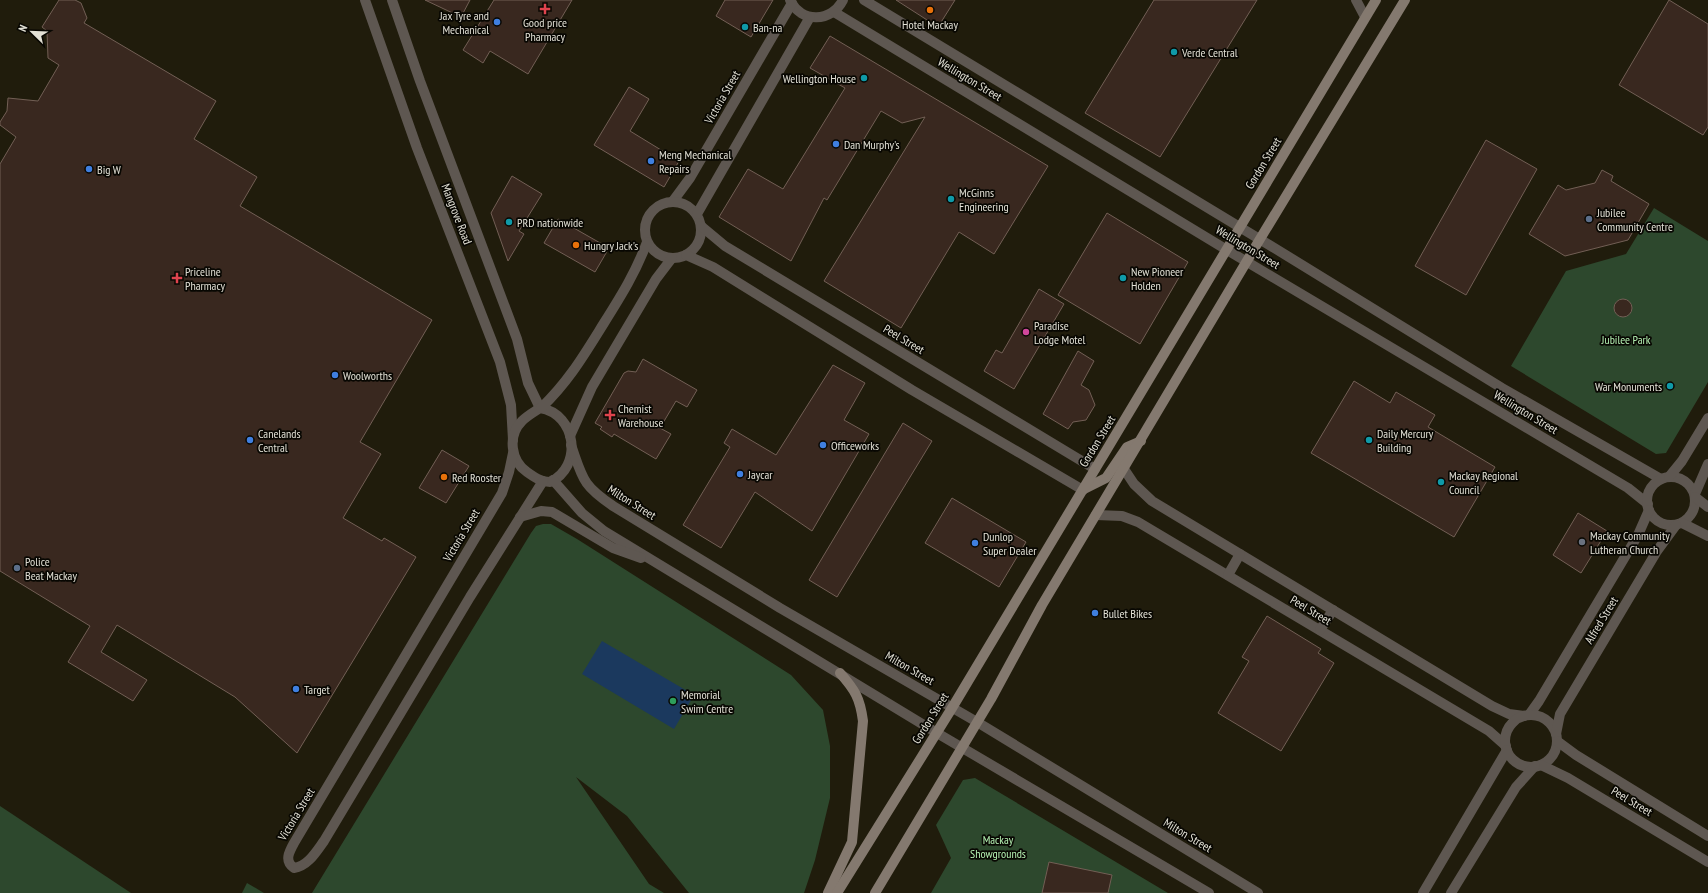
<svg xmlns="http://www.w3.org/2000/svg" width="1708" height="893" font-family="'PT Sans Narrow',sans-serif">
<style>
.green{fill:#2d482d}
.water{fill:#1b395e}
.building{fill:#39281f;stroke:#725f55}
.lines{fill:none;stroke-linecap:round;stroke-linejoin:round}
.tertiary{stroke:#5e5751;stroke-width:10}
.secondary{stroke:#84796f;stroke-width:10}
.health-dot{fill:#e0444e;stroke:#080702;stroke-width:1.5}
.food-dot{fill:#e8710a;stroke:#080702;stroke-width:1.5}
.shop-dot{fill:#3f7fe0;stroke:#080702;stroke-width:1.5}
.culture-dot{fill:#0f9aa8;stroke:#080702;stroke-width:1.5}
.service-dot{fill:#5c6f8a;stroke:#080702;stroke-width:1.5}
.hotel-dot{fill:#d1479c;stroke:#080702;stroke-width:1.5}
.worship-dot{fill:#6b7280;stroke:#080702;stroke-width:1.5}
.leisure-dot{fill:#2e9e5b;stroke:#080702;stroke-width:1.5}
.labels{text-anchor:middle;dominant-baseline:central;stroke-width:3.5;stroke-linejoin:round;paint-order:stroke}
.poi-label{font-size:12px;fill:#e2e0d5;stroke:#080702;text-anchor:start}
.street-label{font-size:12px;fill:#e2e0d5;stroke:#080702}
.park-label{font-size:12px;fill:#b5f2b3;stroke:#080702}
</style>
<rect width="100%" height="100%" fill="#201c0c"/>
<g class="green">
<polygon points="1654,208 1708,241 1708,382 1666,453 1656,454 1511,366 1566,271 1626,254"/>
<polygon points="543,524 551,524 577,539 791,675 823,710 830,746 830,798 815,860 804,893 689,893 627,816 576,777 649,884 664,893 312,893 531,533 536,526"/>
<polygon points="975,778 1168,893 931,893 951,858 936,825 963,780"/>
<polygon points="0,806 131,893 0,893"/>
<polygon points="247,883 264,893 242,893"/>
</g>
<polygon class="water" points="602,641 694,695 674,729 582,674"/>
<g class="building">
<polygon points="59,0 75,0 81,3 87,18 84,23 216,101 194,139 257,177 240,206 432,320 360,442 381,454 343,518 382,541 384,538 416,557 297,753 235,697 117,625 101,652 147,680 133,701 68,662 90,626 0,571 0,164 16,137 0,125 0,122 7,111 8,98 38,101 59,65 48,58 47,31 42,27"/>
<polygon points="425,0 470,0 461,17"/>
<polygon points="494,0 572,0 528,74 490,51 483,63 463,50"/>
<polygon points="725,0 773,0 751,37 716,16"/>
<polygon points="896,0 955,0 938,27"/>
<polygon points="1154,0 1257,0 1160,157 1085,113"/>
<polygon points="1669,0 1708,24 1708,127 1703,135 1619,85"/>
<polygon points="830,36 1048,166 994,254 959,232 901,328 824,281 925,117 902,123 881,111 827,200 824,198 791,261 719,217 748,169 783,189 845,88 810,68"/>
<polygon points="629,87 649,99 630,131 679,161 664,187 594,145"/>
<polygon points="1486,140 1537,169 1466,295 1415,266"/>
<polygon points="1602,170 1613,176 1611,181 1649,204 1628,240 1565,256 1529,234 1558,185 1566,190 1595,183"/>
<polygon points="512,176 542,194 519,231 524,234 508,261 491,213"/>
<polygon points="1107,213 1188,262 1140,344 1058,295"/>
<polygon points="558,219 609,248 595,272 544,243"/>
<polygon points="1039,289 1064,304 1014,389 984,371 996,350 1002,353"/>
<circle cx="1623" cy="308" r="9"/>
<polygon points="1078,351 1094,361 1081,385 1089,390 1095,405 1086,420 1073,422 1068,429 1043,414"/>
<polygon points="643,359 697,390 687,407 676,401 660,428 671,434 656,459 614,434 612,437 600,429 602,427 595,423 624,373 628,371 636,372"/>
<polygon points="833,365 865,383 844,420 869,434 812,531 755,492 721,548 683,525 730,447 724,443 732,429 776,455"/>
<polygon points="1354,381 1390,403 1396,392 1435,415 1428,427 1495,467 1454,537 1311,453"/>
<polygon points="903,423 932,441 837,597 809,580"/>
<polygon points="442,450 469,466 446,503 419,488"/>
<polygon points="952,498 1026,542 999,587 925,543"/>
<polygon points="1578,513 1607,531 1581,573 1553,555"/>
<polygon points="1267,616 1321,649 1318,653 1334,663 1281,751 1218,713 1249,661 1242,657"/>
<polygon points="1049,862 1112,875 1108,893 1042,893"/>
</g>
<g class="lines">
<g class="tertiary">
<polyline points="365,0 417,148 500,362 511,405 513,440"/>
<polyline points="392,0 420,81 517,339 528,383 540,408"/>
<path d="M790,0C801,24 832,22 843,0"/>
<polyline points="864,0 1276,249 1502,388 1661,479"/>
<polyline points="1356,0 1365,17"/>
<polyline points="834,12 1227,250 1628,488 1648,504"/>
<polyline points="673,201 690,178 792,3"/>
<circle cx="673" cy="230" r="28"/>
<polyline points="697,214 810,17"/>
<polyline points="701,226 725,246 1095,469"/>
<polyline points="686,255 713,267 912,390 1083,490"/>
<path d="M540,408C577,414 583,467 550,482C541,482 534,477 527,472C511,461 507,436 522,421C527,416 534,412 540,408Z"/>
<path d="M541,408C569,381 584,355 604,323C621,296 636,272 647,242"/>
<polyline points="570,436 592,387 656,279 672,258"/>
<path d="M571,445C583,479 582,485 613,506L780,608L977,722L1258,893"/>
<path d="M513,453L509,472L502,493C432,609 364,727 294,843C289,852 284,861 294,868C308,866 316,852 324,841L470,597L543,481"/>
<polyline points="1124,469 1134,484 1152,501 1492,706 1509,714 1524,716"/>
<circle cx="1671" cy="501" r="24"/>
<polyline points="1669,477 1682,461 1708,418"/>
<polyline points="553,480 582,513 604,531 937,733 1209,893"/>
<polyline points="1695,494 1708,464"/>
<polyline points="1695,497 1708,507"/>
<polyline points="1096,515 1122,516 1138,522 1489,731 1506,746"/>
<polyline points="520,517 541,511 552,512 613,548 641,558"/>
<polyline points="1682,523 1708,536"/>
<polyline points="1228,575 1240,554"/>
<polyline points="1320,630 1333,610"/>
<polyline points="1529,715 1539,701 1638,535 1649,510"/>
<circle cx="1531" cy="741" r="26"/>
<polyline points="1556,734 1560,714 1657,551 1676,525"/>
<polyline points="1557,741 1576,755 1708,836"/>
<polyline points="1541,765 1568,778 1708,862"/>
<polyline points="1423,893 1507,750"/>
<polyline points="1451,893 1516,787 1535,766"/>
</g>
<g class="secondary">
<polyline points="1084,489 1106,478 1127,447 1141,441"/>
<path d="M828,893L852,842L863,721C860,698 855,690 840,673"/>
<polyline points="837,893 952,708 1376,0"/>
<polyline points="875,893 991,699 1042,605 1260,239 1405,0"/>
</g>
</g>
<g class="health-dot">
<path d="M543 3h4v4h4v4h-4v4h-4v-4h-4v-4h4z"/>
<path d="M175 272h4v4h4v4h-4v4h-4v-4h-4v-4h4z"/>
<path d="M608 409h4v4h4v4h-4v4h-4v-4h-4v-4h4z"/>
</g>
<g class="food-dot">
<circle cx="930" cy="10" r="4"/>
<circle cx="576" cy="245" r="4"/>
<circle cx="444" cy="477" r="4"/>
</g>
<g class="shop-dot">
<circle cx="497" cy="22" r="4"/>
<circle cx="836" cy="144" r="4"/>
<circle cx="651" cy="161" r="4"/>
<circle cx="89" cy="169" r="4"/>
<circle cx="335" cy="375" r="4"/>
<circle cx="250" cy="440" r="4"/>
<circle cx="823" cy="445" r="4"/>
<circle cx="740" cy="474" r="4"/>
<circle cx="975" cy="543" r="4"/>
<circle cx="1095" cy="613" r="4"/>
<circle cx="296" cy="689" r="4"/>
</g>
<g class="culture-dot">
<circle cx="745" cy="27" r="4"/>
<circle cx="1174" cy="52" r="4"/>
<circle cx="864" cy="78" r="4"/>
<circle cx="951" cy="199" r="4"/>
<circle cx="509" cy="222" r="4"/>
<circle cx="1123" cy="278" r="4"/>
<circle cx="1670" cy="386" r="4"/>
<circle cx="1369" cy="440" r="4"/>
<circle cx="1441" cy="482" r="4"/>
</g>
<g class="service-dot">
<circle cx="1589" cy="219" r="4"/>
<circle cx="17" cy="568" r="4"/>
</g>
<circle class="hotel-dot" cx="1026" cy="332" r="4"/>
<circle class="worship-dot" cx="1582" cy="542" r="4"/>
<circle class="leisure-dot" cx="673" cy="701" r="4"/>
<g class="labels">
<g class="poi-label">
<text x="489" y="15" text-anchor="end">Jax Tyre and<tspan x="489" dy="14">Mechanical</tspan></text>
<text x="545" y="22" text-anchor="middle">Good price<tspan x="545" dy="14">Pharmacy</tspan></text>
<text x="930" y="24" text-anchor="middle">Hotel Mackay</text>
<text x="753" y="27">Ban-na</text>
<text x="1182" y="52">Verde Central</text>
<text x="856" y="78" text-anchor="end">Wellington House</text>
<text x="844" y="144">Dan Murphy's</text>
<text x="659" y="154">Meng Mechanical<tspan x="659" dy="14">Repairs</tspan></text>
<text x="97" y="169">Big W</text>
<text x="959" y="192">McGinns<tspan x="959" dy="14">Engineering</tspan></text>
<text x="1597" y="212">Jubilee<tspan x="1597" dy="14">Community Centre</tspan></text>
<text x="517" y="222">PRD nationwide</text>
<text x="584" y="245">Hungry Jack's</text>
<text x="185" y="271">Priceline<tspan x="185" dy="14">Pharmacy</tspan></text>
<text x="1131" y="271">New Pioneer<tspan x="1131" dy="14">Holden</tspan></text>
<text x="1034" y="325">Paradise<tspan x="1034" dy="14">Lodge Motel</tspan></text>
<text x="343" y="375">Woolworths</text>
<text x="1662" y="386" text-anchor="end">War Monuments</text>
<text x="618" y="408">Chemist<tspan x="618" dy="14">Warehouse</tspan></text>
<text x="258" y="433">Canelands<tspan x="258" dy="14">Central</tspan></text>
<text x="1377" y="433">Daily Mercury<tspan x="1377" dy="14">Building</tspan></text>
<text x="831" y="445">Officeworks</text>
<text x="748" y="474">Jaycar</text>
<text x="1449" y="475">Mackay Regional<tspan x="1449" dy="14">Council</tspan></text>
<text x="452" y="477">Red Rooster</text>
<text x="1590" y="535">Mackay Community<tspan x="1590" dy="14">Lutheran Church</tspan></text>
<text x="983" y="536">Dunlop<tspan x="983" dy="14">Super Dealer</tspan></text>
<text x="25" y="561">Police<tspan x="25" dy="14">Beat Mackay</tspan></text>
<text x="1103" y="613">Bullet Bikes</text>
<text x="304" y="689">Target</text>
<text x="681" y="694">Memorial<tspan x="681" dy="14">Swim Centre</tspan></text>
</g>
<g class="street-label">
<text transform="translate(970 79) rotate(31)">Wellington Street</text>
<text transform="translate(722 97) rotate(-60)">Victoria Street</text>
<text transform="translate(1263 163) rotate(-59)">Gordon Street</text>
<text transform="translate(457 214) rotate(69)">Mangrove Road</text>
<text transform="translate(1248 247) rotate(31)">Wellington Street</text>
<text transform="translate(904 339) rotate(31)">Peel Street</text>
<text transform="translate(1526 412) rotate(31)">Wellington Street</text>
<text transform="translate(1097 441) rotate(-59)">Gordon Street</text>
<text transform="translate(632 502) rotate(32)">Milton Street</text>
<text transform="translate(461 535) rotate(-59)">Victoria Street</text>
<text transform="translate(1311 610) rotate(31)">Peel Street</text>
<text transform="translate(1601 620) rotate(-59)">Alfred Street</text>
<text transform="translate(910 668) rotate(30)">Milton Street</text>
<text transform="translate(930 718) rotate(-58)">Gordon Street</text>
<text transform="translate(1632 801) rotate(31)">Peel Street</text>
<text transform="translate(296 814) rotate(-59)">Victoria Street</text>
<text transform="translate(1188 835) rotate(31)">Milton Street</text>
</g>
<g class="park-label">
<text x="1626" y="339">Jubilee Park</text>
<text x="998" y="839">Mackay<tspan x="998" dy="14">Showgrounds</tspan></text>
</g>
</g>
<g transform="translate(32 32) rotate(293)" stroke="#080702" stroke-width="3" paint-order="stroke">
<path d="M0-3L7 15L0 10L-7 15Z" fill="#e2e0d5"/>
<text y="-6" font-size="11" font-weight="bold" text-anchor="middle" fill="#e2e0d5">N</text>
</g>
</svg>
